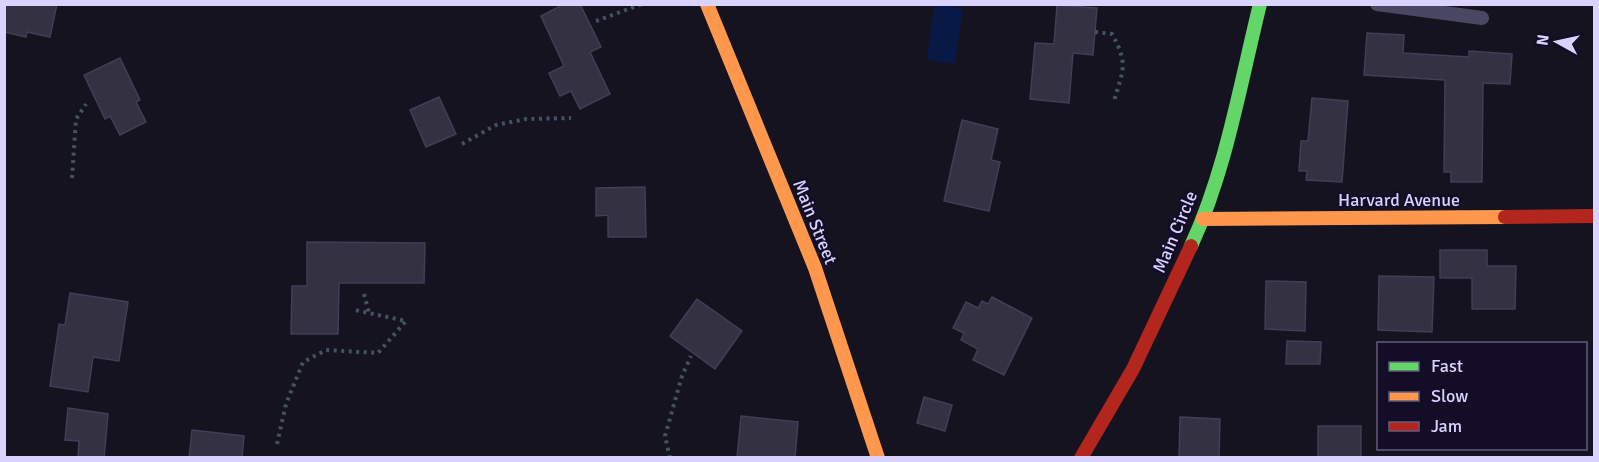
<svg xmlns="http://www.w3.org/2000/svg" width="1599" height="462" font-family="Signika,sans-serif">
<style>
.water{fill:#071944}
.building{fill:#343143;stroke:#433d56;stroke-width:1.5}
.lines{fill:none;stroke-linecap:round;stroke-linejoin:round}
.path{stroke:#445262;stroke-width:4;stroke-dasharray:3 4.5;stroke-linecap:butt}
.lane{stroke:#4a4762;stroke-width:14}
.fast{stroke:#63d668;stroke-width:14}
.slow{stroke:#ff974d;stroke-width:14}
.jam{stroke:#b3261e;stroke-width:14}
.labels{text-anchor:middle;dominant-baseline:central;stroke-width:5;stroke-linejoin:round;paint-order:stroke}
.street-label{font-size:18px;fill:#dad3ff;stroke:#130d27}
</style>
<rect width="100%" height="100%" fill="#161321"/>
<polygon class="water" points="934,5 943,7 944,5 955,5 954,7 963,8 955,64 927,60"/>
<g class="building">
<polygon points="4,4 57,4 50,37 27,32 26,37 4,32"/>
<polygon points="564,4 580,4 601,47 590,52 610,94 580,109 571,91 560,96 549,73 564,66 541,16"/>
<polygon points="1057,5 1097,8 1093,55 1073,53 1069,103 1030,99 1035,43 1054,44"/>
<polygon points="1367,33 1404,35 1403,53 1469,57 1469,51 1512,54 1510,84 1483,83 1482,182 1451,182 1451,172 1444,172 1445,80 1364,75"/>
<polygon points="120,58 140,100 136,102 146,122 120,135 110,116 105,119 84,75"/>
<polygon points="439,97 456,134 426,147 410,110"/>
<polygon points="1312,98 1348,101 1342,182 1306,180 1307,171 1299,171 1301,141 1308,141"/>
<polygon points="962,120 998,129 991,160 1000,162 989,211 944,201"/>
<polygon points="645,187 646,237 608,237 608,215 596,216 596,188"/>
<polygon points="307,242 425,243 424,283 339,283 338,334 291,334 292,286 307,286"/>
<polygon points="1440,250 1487,250 1487,266 1516,266 1515,309 1472,309 1472,278 1440,278"/>
<polygon points="1379,276 1434,277 1432,332 1378,330"/>
<polygon points="1266,281 1306,282 1305,331 1265,329"/>
<polygon points="70,293 128,302 119,361 93,357 88,392 50,386 59,324 65,325"/>
<polygon points="992,297 1032,318 1004,375 973,360 978,349 961,340 964,333 953,328 966,302 978,308 982,301 988,304"/>
<polygon points="697,299 742,331 715,369 670,336"/>
<polygon points="1287,341 1321,342 1320,364 1286,364"/>
<polygon points="924,397 952,405 945,431 917,423"/>
<polygon points="68,408 108,414 104,458 78,458 79,441 65,440"/>
<polygon points="741,416 798,422 795,458 737,458"/>
<polygon points="1180,417 1220,419 1219,458 1179,458"/>
<rect x="1318" y="426" width="43" height="32"/>
<polygon points="192,430 244,436 242,458 189,458"/>
</g>
<g class="lines">
<g class="path">
<polyline points="596,21 642,4"/>
<path d="M1095,32L1112,34C1129,65 1123,69 1114,101"/>
<polyline points="462,144 496,125 526,119 571,118"/>
<polyline points="72,178 76,119 86,104"/>
<polyline points="364,294 369,313"/>
<polyline points="277,444 286,404 303,362 326,350 378,353 406,321 355,310"/>
<polyline points="670,458 665,436 682,376 691,356"/>
</g>
<polyline class="lane" points="1377,4 1482,18"/>
<path class="fast" d="M1191,246C1226,170 1240,85 1260,4"/>
<g class="slow">
<polyline points="707,4 815,268 878,458"/>
<polyline points="1203,219 1505,217"/>
</g>
<g class="jam">
<polyline points="1505,217 1594,216"/>
<polyline points="1081,458 1133,369 1191,246"/>
</g>
</g>
<g class="labels">
<g class="street-label">
<text x="1399" y="200">Harvard Avenue</text>
<text transform="translate(815 222) rotate(68)">Main Street</text>
<text transform="translate(1175 232) rotate(-67)">Main Circle</text>
</g>
</g>
<rect width="1599" height="462" fill="none" stroke="#dad3ff" stroke-width="12"/>
<rect x="1377" y="342" width="210" height="108" fill="#130d27" stroke="#635c7d" stroke-width="1.5"/>
<rect x="1389" y="362" width="30" height="9" fill="#63d668" stroke="#635c7d" stroke-width="1.5"/>
<text x="1431" y="372" font-size="18" fill="#dad3ff">Fast</text>
<rect x="1389" y="392" width="30" height="9" fill="#ff974d" stroke="#635c7d" stroke-width="1.5"/>
<text x="1431" y="402" font-size="18" fill="#dad3ff">Slow</text>
<rect x="1389" y="422" width="30" height="9" fill="#b3261e" stroke="#635c7d" stroke-width="1.5"/>
<text x="1431" y="432" font-size="18" fill="#dad3ff">Jam</text>
<g transform="translate(1557 42) rotate(278)" stroke="#130d27" stroke-width="4.5" paint-order="stroke">
<path d="M0-4.5L10 22L0 15L-10 22Z" fill="#dad3ff"/>
<text y="-9" font-size="16" font-weight="bold" text-anchor="middle" fill="#dad3ff">N</text>
</g>
</svg>
